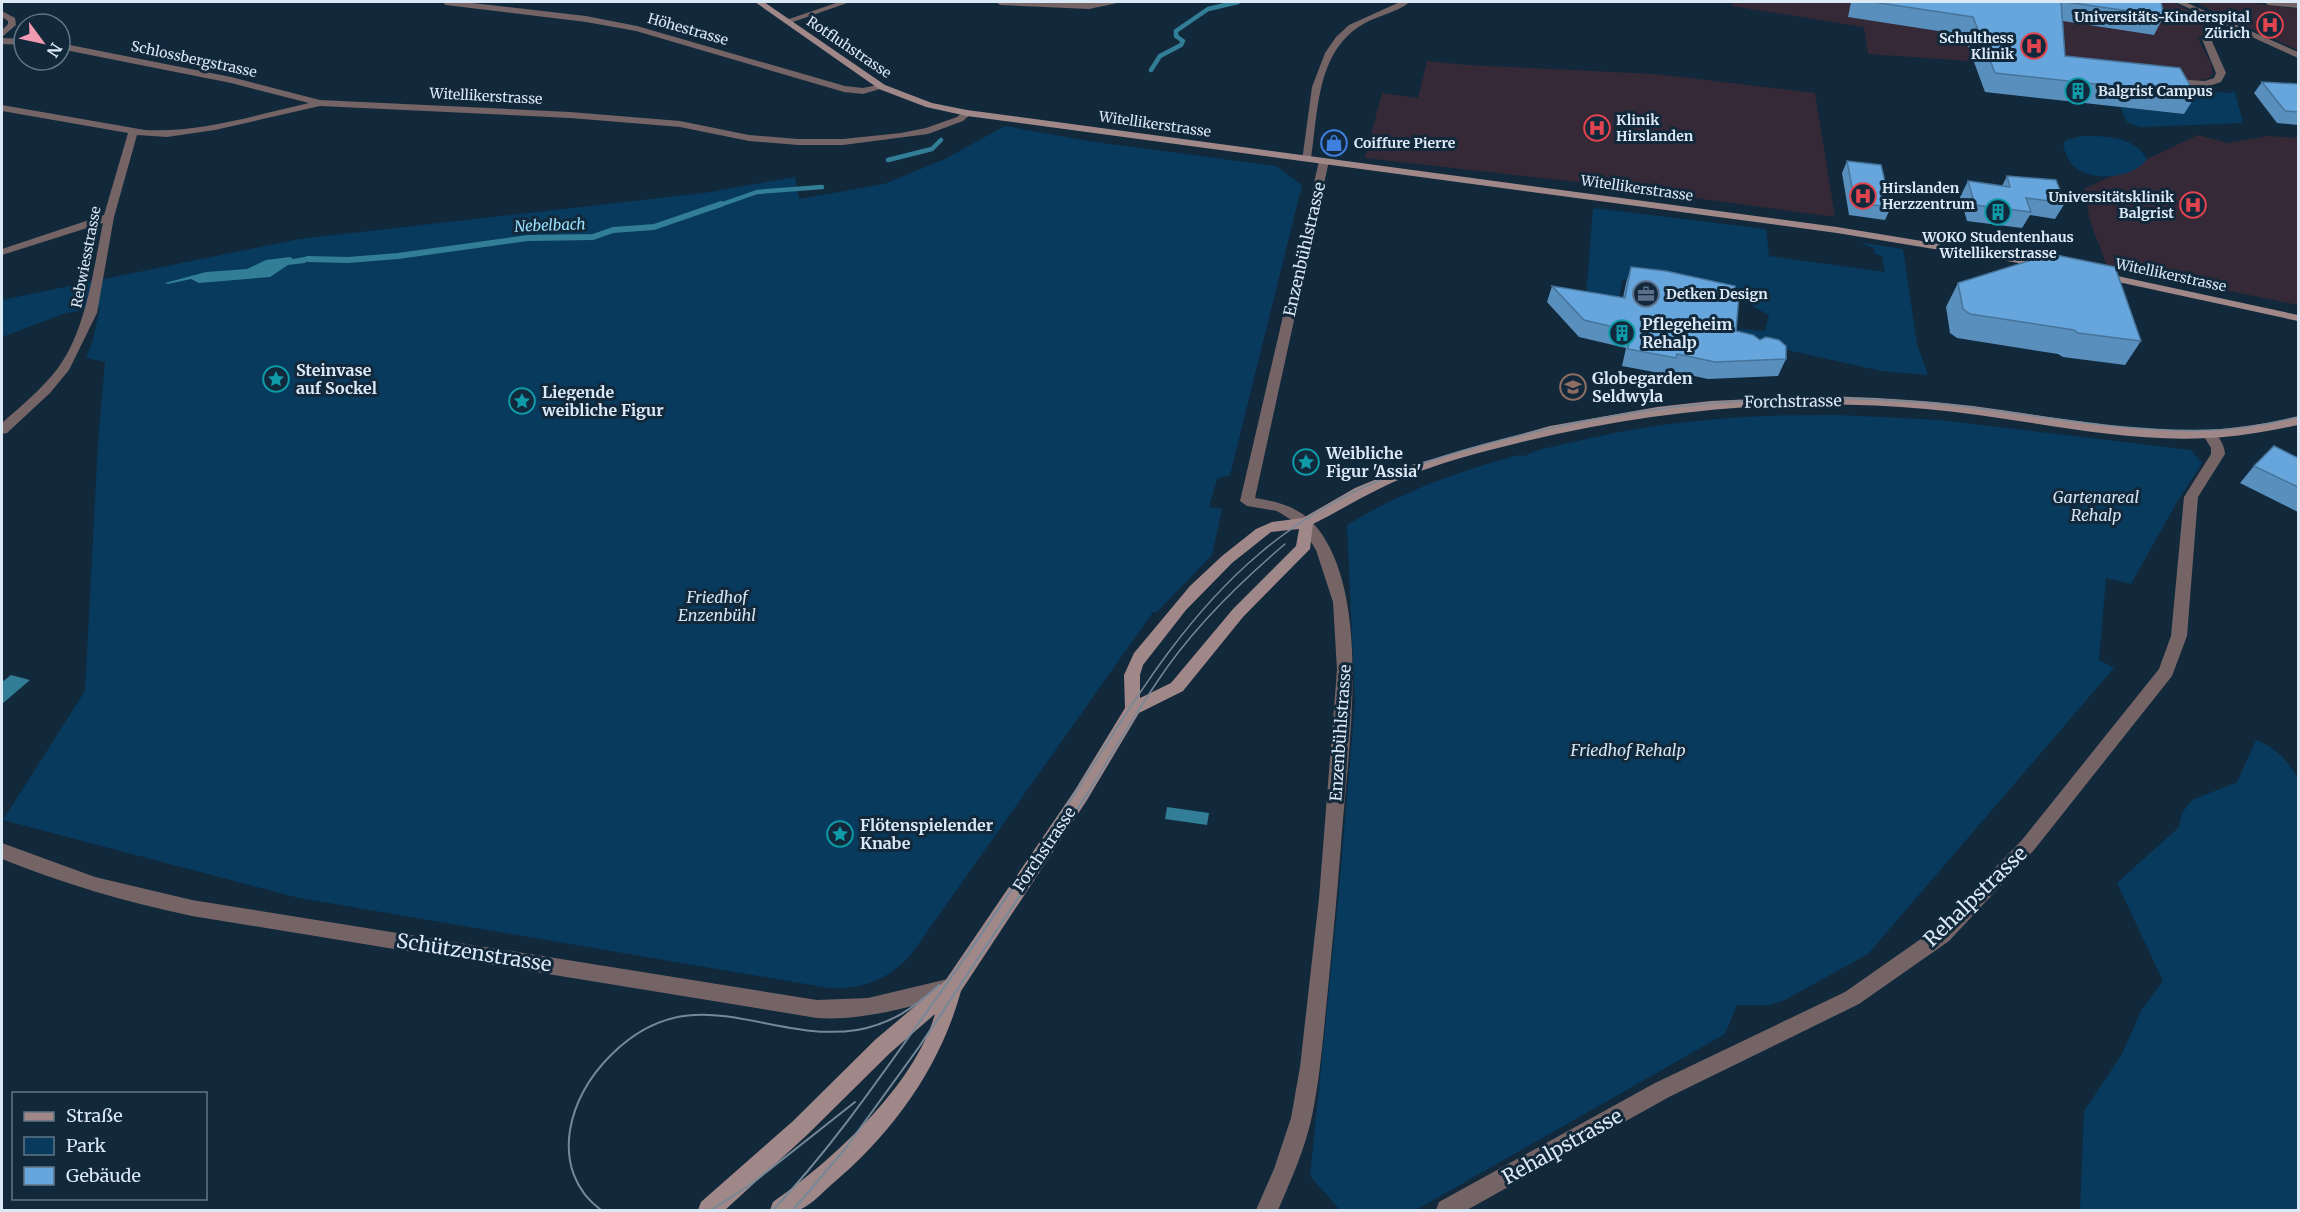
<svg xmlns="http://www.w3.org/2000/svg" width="2300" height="1212" font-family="Merriweather,serif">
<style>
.medical{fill:#352937}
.green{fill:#073a5d}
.water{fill:#317e96}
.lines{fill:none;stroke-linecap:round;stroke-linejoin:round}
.stream-far1{stroke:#317e96;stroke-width:4.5}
.stream{stroke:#317e96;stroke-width:6}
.minor{fill:#746465;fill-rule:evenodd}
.tertiary{fill:#746465;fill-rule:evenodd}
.secondary{fill:#a08788;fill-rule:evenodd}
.tram-far1{stroke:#768898;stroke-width:1.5}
.tram{stroke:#768898;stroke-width:2}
.wall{fill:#588fbd}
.building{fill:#66a6dc;stroke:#47749a;stroke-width:1.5}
.labels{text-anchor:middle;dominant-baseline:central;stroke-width:6;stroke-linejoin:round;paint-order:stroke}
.far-poi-label{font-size:14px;font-weight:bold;fill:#dbe9f6;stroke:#12283b;text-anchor:start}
.far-street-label{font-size:14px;fill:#dbe9f6;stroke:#12283b}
.far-water-label{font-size:15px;font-style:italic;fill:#99e2fb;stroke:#12283b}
.street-label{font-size:16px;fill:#dbe9f6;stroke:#12283b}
.poi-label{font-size:16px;font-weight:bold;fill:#dbe9f6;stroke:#12283b;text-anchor:start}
.park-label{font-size:16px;font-style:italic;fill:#d5e5f4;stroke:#12283b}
.near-street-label{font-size:20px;fill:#dbe9f6;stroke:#12283b}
</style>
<rect width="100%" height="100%" fill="#12283b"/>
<g class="medical">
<polygon points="1731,2 2172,2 2226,29 2207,32 2198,39 2211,63 2213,74 2208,79 2191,81 1998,63 1868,54 1864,27 1732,6"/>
<polygon points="2197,2 2246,2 2298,9 2298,50 2202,6"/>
<polygon points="1427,61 1467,65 1655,74 1815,93 1835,217 1577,182 1365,158 1382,93 1418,98"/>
<polygon points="2198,135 2228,143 2268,136 2298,138 2298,305 2107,266 2090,221 2084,189"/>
</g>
<g class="green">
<polygon points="2170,89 2232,93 2230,90 2235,92 2243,123 2140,127 2127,122 2120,107 2184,114"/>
<path d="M1005,126L1088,141L1276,166L1302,185L1230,475L1217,479L1209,507L1222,509L1212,555L1157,612H1153L910,956C885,981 864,989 829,988L299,898L3,820L85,691L98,443L105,362L86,358L92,343L100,308L66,313L2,337V300L299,239L704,193L795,177L799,199L884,184L945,159Z"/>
<path d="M2082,136C2105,136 2134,136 2147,159C2133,179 2088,184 2071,163C2067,158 2065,151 2063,145L2066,140Z"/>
<polygon points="1593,208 1766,229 1769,256 1885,272 1882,256 1875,254 1874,248 1857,242 1903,249 1917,344 1928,375 1881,371 1737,339 1738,329 1765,331 1769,315 1743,301 1623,279 1618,303 1586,297"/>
<path d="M1840,415L1941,420L2191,450L2202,463L2177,502L2131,584L2106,578L2099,660L2114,668L1868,954L1783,1001L1769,1005H1737L1725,1034L1416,1210H1340L1310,1176L1338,901L1355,703L1347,525C1401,492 1458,471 1519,455L1526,456C1535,449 1553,447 1565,444C1655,421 1748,414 1840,415Z"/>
<path d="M2256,740C2276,747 2288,761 2298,779V1210H2080L2084,1111L2122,1054L2142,1009L2163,981L2117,883L2179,827L2182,813L2192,800L2237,782Z"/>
</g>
<g class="water">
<polygon points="310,256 305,263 288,265 270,277 199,283 191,279 168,284 165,283 206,272 247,269 266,260 290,257 293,259"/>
<polygon points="11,675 30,680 2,704 2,682"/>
<polygon points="1167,807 1209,813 1207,825 1165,819"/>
</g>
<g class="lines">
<g class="stream-far1">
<polyline points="1151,70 1160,56 1181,45 1183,41 1176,36 1176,31 1208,9 1238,2"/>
<polyline points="888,160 932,149 941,140"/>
<polyline points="717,206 757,192 822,187"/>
</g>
<polyline class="stream" points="308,259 348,260 398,256 528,238 593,237 613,230 654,227 721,204"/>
<g class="minor">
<polygon points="442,2 463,2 586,16 637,26 845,86 863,88 882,84 887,87 863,94 844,92 636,31 586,22 446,5"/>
<polygon points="839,2 850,2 790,23 783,21"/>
<polygon points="996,2 1122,2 1089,9 1000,5"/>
<path d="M1400,2H1410C1395,14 1373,16 1357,28C1316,57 1318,115 1311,159L1302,161L1312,87L1325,53L1336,37L1349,25Z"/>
<polygon points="2264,2 2298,3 2298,8 2268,5"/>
<polygon points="2,11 15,18 16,25 2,37 2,30 8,24 8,21 2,17"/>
<polygon points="2236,26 2240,29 2239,31 2214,36 2211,39 2226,73 2221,82 2206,87 2171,84 2171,80 2174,79 2205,81 2214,78 2216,73 2202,39 2208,32"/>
<polygon points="2,38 24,39 24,45 2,44"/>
<path d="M60,43L231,77L320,100L570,112L680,121L749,135L798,139H843L901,133L926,128L957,117L964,111L972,113L963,121L928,134L843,145H798L749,141L680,127L570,118L320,106L215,130L167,137L137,135L114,217L97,313L69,370L50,393L7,433L2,434V423C21,406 42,389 58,368C87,328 93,270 103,223L2,255V249L104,215L128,133L2,111V105L145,130C200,133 255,115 309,103L231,83L60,49Z"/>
<path d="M1324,158L1329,161L1255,498C1292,504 1312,513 1330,548C1369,627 1347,758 1341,845C1337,896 1332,948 1327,999C1323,1038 1320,1078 1312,1116C1305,1149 1291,1180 1278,1210H1256L1274,1169L1291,1118L1300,1067L1319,898L1337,670L1333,602L1316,550L1301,526L1277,511L1247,506L1240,501L1319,161Z"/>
<path d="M2210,431C2218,433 2225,446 2225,454L2198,497L2187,636L2172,676L2034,850L1949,941L1859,1004L1669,1097L1467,1210H1436L1439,1202L1655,1083L1845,992L1935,929L2022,840L2159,669L2171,636L2184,497L2211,454V448L2203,435Z"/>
<path d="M2,843L95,877L192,900L817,1000L868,998L952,978L959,981L962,987L959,993L952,996C907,1007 864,1021 817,1018L192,916C126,902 64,884 2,859Z"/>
</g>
<polygon class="tertiary" points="2175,2 2185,2 2298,52 2298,58"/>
<g class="secondary">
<polygon points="755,2 764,2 885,85 932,103 967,110 1837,227 2049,262 2055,265 2049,268 1837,233 967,116 926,107 879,89"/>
<polygon points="2099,272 2298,315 2298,321 2095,277 2093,275"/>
<path d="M1819,396C1871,397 1922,400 1973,406C2051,416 2130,433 2208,430C2239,428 2268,423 2298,417V425C2269,431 2239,437 2208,438C2114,443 2020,417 1926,409C1787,397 1649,410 1514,444C1477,453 1439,463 1403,478C1371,491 1343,509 1313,524L1310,549L1243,617L1183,691L1139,713L1087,800L961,991C940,1068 892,1134 831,1185C822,1193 809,1207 798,1210C790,1212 779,1210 770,1210L773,1202C832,1161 915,1085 935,1014L890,1053L807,1135L725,1210H698L701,1202L793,1121L876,1039L945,981L1075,790L1125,708L1124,675L1134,653L1190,586L1222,556L1256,529L1272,522L1303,518L1355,488L1408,466L1550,426L1657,407L1711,401ZM1299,529L1296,546L1233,609L1171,683L1140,698V675L1143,665L1186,610L1232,563L1271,532Z"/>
</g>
<g class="tram-far1">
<path d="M1074,795C1129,709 1180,621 1259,554C1335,489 1425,458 1521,435C1658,401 1792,391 1933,403C2027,412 2121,434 2216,430C2244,429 2271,423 2298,417"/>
<path d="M1087,795C1110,757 1132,719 1157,682C1191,630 1238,584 1285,544"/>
</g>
<g class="tram">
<path d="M601,1210C575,1191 565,1162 570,1130C575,1101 590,1076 611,1055C693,973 767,1044 857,1030C891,1024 914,1008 939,985"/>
<polyline points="711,1210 750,1185 855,1102"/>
<path d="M773,1210C825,1155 869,1093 913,1031C969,953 1023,874 1075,793"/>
<polyline points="793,1210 845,1149 919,1047 1088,793"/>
</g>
</g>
<g class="wall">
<polygon points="1851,2 2161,2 2164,16 2154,35 2063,21 2065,56 2196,95 2184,114 1985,92 1964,35 1848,17"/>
<polygon points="2262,82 2298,84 2298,125 2277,123 2254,93"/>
<polygon points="1847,161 1891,207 1885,220 1849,215 1842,173"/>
<polygon points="2007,176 2065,203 2055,219 2030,215 2022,228 1967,221 1960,197 1968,181 2002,186"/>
<polygon points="1631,267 1734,294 1736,331 1760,340 1786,359 1778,376 1708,379 1671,371 1670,375 1622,366 1626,348 1579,337 1547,302 1552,286 1623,298 1626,283"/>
<polygon points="1958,283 2141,341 2125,365 2063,357 2058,354 1957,338 1950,333 1946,307"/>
<polygon points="2298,458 2298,512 2240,483 2254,466"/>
</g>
<g class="building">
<polygon points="1873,2 2061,2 2065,56 2180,68 2196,95 1995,73 1973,17"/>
<polygon points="2066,2 2161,2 2164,16"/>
<polygon points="2262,82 2298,84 2298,112 2285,111"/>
<polygon points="1847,161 1881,165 1891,207 1855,203"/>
<polygon points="2007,176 2056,180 2065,203 2026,198 2031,212 1975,205 1968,181 2010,187"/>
<polygon points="2051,254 2115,267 2141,341 2078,333 2074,330 1970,314 1963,309 1958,283"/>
<polygon points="1631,267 1666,271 1735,286 1734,294 1739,295 1736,331 1753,335 1760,340 1766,337 1779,340 1786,346 1786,359 1715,362 1677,354 1676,358 1628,349 1631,331 1584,320 1552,286 1625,298"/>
<polygon points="2274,446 2298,458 2298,487 2254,466"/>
</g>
<defs>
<g id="hospital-ring" transform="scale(1.35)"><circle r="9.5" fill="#12283b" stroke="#e0444e" stroke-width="1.5"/><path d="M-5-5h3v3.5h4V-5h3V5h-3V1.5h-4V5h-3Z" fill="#e0444e"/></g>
<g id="building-ring" transform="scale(1.35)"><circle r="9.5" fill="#12283b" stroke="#0f9aa8" stroke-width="1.5"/><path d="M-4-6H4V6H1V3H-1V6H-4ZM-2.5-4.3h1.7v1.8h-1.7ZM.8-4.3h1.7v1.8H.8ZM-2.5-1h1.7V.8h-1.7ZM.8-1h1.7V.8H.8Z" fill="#0f9aa8"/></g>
<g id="shop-ring" transform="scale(1.35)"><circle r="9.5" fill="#12283b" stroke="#3f7fe0" stroke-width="1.5"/><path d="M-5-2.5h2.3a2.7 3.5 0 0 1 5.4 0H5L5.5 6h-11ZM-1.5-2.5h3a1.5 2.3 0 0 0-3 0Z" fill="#3f7fe0"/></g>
<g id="office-ring" transform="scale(1.35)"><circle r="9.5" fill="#12283b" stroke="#5c6f8a" stroke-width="1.5"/><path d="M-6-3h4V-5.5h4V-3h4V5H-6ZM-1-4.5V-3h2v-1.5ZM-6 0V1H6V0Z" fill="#5c6f8a"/></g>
<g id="sight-ring" transform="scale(1.35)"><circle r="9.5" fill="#12283b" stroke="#0f9aa8" stroke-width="1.5"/><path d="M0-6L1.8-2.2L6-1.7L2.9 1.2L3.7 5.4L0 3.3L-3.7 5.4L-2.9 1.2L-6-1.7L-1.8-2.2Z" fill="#0f9aa8"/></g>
<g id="school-ring" transform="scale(1.35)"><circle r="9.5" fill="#12283b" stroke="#8d6e63" stroke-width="1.5"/><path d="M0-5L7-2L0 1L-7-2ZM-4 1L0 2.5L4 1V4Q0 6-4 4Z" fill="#8d6e63"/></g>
</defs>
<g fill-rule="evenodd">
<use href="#hospital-ring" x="2270" y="25"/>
<use href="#hospital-ring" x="2034" y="46"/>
<use href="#building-ring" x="2078" y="91"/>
<use href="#hospital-ring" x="1597" y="128"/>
<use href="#shop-ring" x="1334" y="143"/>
<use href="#hospital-ring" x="1863" y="196"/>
<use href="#hospital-ring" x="2193" y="205"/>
<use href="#building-ring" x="1998" y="212"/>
<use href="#office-ring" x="1646" y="294"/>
<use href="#building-ring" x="1622" y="333"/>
<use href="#sight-ring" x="276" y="379"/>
<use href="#school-ring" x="1573" y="387"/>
<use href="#sight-ring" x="522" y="401"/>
<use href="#sight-ring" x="1306" y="462"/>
<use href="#sight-ring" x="840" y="834"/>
</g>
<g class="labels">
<g class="far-poi-label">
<text x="2250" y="17" text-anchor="end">Universitäts-Kinderspital<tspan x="2250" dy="16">Zürich</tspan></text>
<text x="2014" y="38" text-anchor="end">Schulthess<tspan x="2014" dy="16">Klinik</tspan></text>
<text x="2098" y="91">Balgrist Campus</text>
<text x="1616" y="120">Klinik<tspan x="1616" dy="16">Hirslanden</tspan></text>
<text x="1354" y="143">Coiffure Pierre</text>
<text x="1882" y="188">Hirslanden<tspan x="1882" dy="16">Herzzentrum</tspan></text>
<text x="2174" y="197" text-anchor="end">Universitätsklinik<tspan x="2174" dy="16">Balgrist</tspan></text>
<text x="1998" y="237" text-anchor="middle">WOKO Studentenhaus<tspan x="1998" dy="16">Witellikerstrasse</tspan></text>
<text x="1666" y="294">Detken Design</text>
</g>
<g class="far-street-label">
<text transform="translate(688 29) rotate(16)">Höhestrasse</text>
<text transform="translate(849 47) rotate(34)">Rotfluhstrasse</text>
<text transform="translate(194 59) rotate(12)">Schlossbergstrasse</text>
<text transform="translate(486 96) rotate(3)">Witellikerstrasse</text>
<text transform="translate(1155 124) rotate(8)">Witellikerstrasse</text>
<text transform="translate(1637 188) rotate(8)">Witellikerstrasse</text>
<text transform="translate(86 257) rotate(-79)">Rebwiesstrasse</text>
<text transform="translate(2171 275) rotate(12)">Witellikerstrasse</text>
</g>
<g class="far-water-label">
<text transform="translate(550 225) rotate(-2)">Nebelbach</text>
</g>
<g class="street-label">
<text transform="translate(1304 249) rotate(-77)">Enzenbühlstrasse</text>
<text transform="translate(1793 401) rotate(-1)">Forchstrasse</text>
<text transform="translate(1340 733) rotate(-86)">Enzenbühlstrasse</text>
<text transform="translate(1044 849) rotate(-56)">Forchstrasse</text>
</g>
<g class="poi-label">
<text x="1642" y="324">Pflegeheim<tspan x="1642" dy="18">Rehalp</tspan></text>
<text x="296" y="370">Steinvase<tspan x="296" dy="18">auf Sockel</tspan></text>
<text x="1592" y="378">Globegarden<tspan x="1592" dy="18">Seldwyla</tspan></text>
<text x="542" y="392">Liegende<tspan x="542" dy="18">weibliche Figur</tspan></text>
<text x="1326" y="453">Weibliche<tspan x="1326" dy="18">Figur 'Assia'</tspan></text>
<text x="860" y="825">Flötenspielender<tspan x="860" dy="18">Knabe</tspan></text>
</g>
<g class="park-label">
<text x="2096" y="497">Gartenareal<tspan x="2096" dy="18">Rehalp</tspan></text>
<text x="717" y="597">Friedhof<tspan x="717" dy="18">Enzenbühl</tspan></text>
<text x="1628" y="750">Friedhof Rehalp</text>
</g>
<g class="near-street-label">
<text transform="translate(1975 896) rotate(-44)">Rehalpstrasse</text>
<text transform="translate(474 952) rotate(9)">Schützenstrasse</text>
<text transform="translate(1562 1146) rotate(-29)">Rehalpstrasse</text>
</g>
</g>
<rect width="2300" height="1212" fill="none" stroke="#dbe9f6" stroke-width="6"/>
<rect x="12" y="1092" width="195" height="108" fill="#12283b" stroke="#627586" stroke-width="1.5"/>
<rect x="24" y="1112" width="30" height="9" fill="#a08788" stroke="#627586" stroke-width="1.5"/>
<text x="66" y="1122" font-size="18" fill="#dbe9f6">Straße</text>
<rect x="24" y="1137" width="30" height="18" fill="#073a5d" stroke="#627586" stroke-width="1.5"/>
<text x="66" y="1152" font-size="18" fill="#dbe9f6">Park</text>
<rect x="24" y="1167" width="30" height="18" fill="#66a6dc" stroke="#627586" stroke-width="1.5"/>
<text x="66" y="1182" font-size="18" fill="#dbe9f6">Gebäude</text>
<g transform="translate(42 42) rotate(123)"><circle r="28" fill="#12283b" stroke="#627586" stroke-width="1.5"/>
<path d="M0-4.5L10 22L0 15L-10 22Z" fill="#f19ab1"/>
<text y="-9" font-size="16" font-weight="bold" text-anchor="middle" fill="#dbe9f6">N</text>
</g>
</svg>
